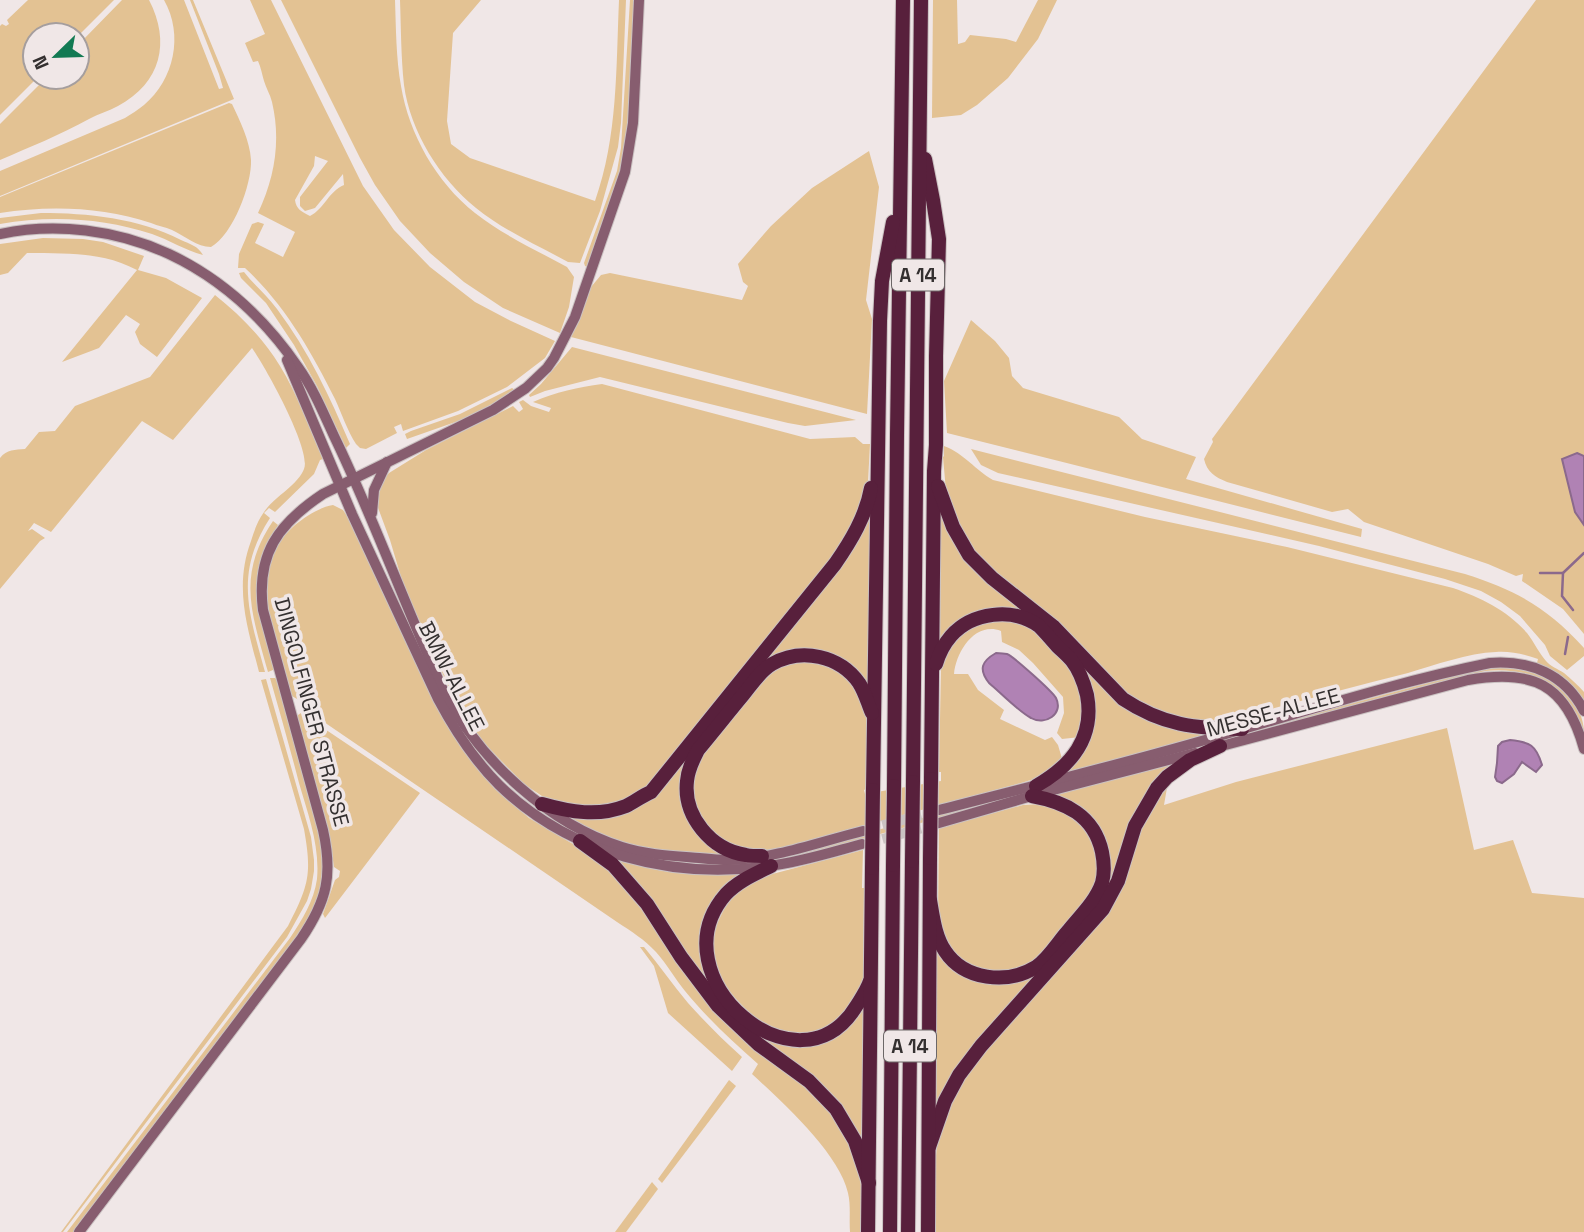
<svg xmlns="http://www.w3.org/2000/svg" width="1584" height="1232" font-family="'Space Grotesk',sans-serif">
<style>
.green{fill:#e3c293;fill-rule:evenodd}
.water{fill:#b082b4;stroke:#8b698c;stroke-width:2}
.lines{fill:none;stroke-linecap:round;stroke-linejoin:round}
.stream{stroke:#8b698c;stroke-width:2.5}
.secondary-tunnel{stroke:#cac2c2;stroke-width:10;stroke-dasharray:10 5;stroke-linecap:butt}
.secondary-casing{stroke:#cac2c2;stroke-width:12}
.highway-casing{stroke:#cac2c2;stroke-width:16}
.secondary{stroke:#875d6f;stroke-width:10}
.highway{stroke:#58203c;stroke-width:14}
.highway-bridge-casing{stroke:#cac2c2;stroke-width:16;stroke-linecap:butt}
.highway-bridge{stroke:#58203c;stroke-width:14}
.labels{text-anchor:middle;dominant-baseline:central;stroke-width:7;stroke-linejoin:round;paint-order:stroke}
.shield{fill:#f0e7e7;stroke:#6c6767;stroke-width:2}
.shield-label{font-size:19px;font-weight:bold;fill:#343030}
.street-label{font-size:21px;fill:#343030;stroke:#f0e7e7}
</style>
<rect width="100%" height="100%" fill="#f0e7e7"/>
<g class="green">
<polygon points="28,0 114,0 77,37 77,35 35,35 35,77 38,77 0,115 0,26 2,24 6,26 9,24 7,20"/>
<path d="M122,0H149C171,42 161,83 118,106C109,111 98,114 89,119C60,135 30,147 0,160V124L47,77H77V59L79,56L81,42Z"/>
<path d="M164,0H184L219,89L223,88L219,74L190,0H193L234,99L0,196V171L125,118C131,114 138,110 144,105C174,80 184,35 164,0Z"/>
<path d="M250,0H271L363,186L394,230L430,267L475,302L511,321L555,341L545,358L507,387L458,411L403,431L401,424L394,427L397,433L366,449L360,448L356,444C347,430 342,414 335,399C311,351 285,305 245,268H238L239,254L252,224L258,222L264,224L255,243L283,257L295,232L258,213C275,177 281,140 272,102C270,94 266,88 264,81C262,74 261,68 258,61L253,62L245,43L265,34ZM315,156L328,161L300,197V206L305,211L315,208L343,174L344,185C329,191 324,209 310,216C302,212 296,209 295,200L314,166Z"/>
<path d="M281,0H395C396,28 396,58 401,86C409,134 436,182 475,213C503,235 536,250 567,267L574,277L569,307L560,333L503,308L464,282L430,253L400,221L375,185L360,158Z"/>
<path d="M400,0H481L453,33L447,121L451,144L470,158L595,201C618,136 616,68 619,0H626L621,123L618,147L600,211L580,263L568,262C537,245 503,230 476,208C440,179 410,131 404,85C401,57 401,28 400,0Z"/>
<polygon points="630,0 634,0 628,128 623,163 587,267 585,266 584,263 617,171 621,148"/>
<polygon points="933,0 957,0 958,44 965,42 970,35 1006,39 1016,42 1038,0 1057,0 1038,39 1008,78 977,105 961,115 932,118"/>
<path d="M1536,0H1584V456L1577,453L1575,512L1584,525V634L1563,609L1522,581L1523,574L1516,576L1488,564L1364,522L1348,509L1332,512L1227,482C1215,477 1207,472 1204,459L1213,442L1212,439Z"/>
<path d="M229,103L232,104C240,121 250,141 251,160C252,184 233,235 211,247C197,247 185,236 172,230C165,227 158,226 151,223C103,207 50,205 0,213V197Z"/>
<polygon points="869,151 879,187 866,300 872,319 867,414 571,337 580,319 591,287 601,275 610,273 742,300 748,286 743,282 738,264 771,226 812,188"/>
<path d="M41,213C88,213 138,218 181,240C190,244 198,246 203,255C185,250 169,240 152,234C103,218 51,215 0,224V218Z"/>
<path d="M43,238L83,239L103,242L144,256L138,270L166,278L202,298L157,357L140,344L135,332L140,324L126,315L99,348L62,362L137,270C101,251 67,254 27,253L8,273L0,275V244Z"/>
<path d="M244,272C254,285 267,295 277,309C308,350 330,397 350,444L346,448L317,386L294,345L266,303L241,278L239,273Z"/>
<path d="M215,295C240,315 263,338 280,366C298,395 309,428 323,459L320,460L314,474L275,512L269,508L264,513L270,518C234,574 249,613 265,672H259C247,626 234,587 251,541C254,531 258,520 264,512C274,497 298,485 304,469C312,450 265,366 252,348L173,440L142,421L51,532L34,523L28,531L32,529L45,538L40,541L0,589V458C7,449 15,450 25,449L39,432L55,431L75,406L150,377Z"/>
<polygon points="971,320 995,341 1009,358 1012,376 1023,388 1119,417 1142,439 1196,457 1186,479 1362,529 1361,537 947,433 944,381"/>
<polygon points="572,347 856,420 805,426 788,423 600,377 545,391 530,397 529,395 541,384"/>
<path d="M602,384L810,439L855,437L863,444H870L868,482L864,498L844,544L639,795L590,810L545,798L524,784L482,741L454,699L404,587L390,540L377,505L376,496L385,477L389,473L426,450L513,406L519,412L523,409L519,402L523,400L531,406L549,412L551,408L533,402C555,392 579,387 602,384Z"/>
<polygon points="512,388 515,390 485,409 464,419 407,439 405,434 411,431 460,414"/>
<path d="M944,446C965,454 975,470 993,480L1145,517L1287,547L1453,588C1481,598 1507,610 1527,633C1534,642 1539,653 1546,661C1550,666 1558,669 1564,673C1571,679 1578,685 1584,692V701L1548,668L1537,663L1538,659C1525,654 1510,651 1496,652C1468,653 1435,665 1408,673C1349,688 1291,703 1232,720L1198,722L1157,711L1126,694L983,561L964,538L946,491L943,457L944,456Z"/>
<path d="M971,449L1465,574C1516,590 1548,608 1584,648V656L1567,670L1550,656L1545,645L1520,616L1501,602L1481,591L1445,579L1319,546L998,473L981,465Z"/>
<polygon points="938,503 948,523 1110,692 1212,734 1060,775 1093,710 1053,634 995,611 938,650"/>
<path d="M870,504V698L859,677L789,654L696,747L684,798L730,857C705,855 678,855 653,850C620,844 590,829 560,813L641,802L841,561Z"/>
<path d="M333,505L343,510L347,516L436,706L462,749L494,788L529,818L588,853L621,878L678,960L805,1082L842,1125L857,1162L861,1185V1232H850C849,1220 851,1205 848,1193C839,1153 782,1102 752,1074L758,1064C732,1041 707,1018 685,991C675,979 667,964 656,952C645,940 631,931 617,922L321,720C316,714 312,706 305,703C299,699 295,699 290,694C276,641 244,569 295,525C305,517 320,507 333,505Z"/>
<path d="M273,521L278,525C244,578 259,611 273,666V670L268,672C252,614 236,576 273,521Z"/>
<path d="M990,618L1031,625L1068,662L1083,689L1080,737L1062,739L1057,733L1064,713L1063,697L1033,663L1019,650L1002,642L1001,631C975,621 956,652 954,674H968L978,690L1004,710L1000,719L1045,740L1052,737L1058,745L1063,762L1034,779L1021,783L778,849L753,852L715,838L693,808L694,765L759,680L789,661L827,662L855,684L867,714L866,789L864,790L865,794L941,781V772H939L941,667L956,637Z"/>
<path d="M1498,666C1507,667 1517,667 1525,669C1554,678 1584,701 1584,733C1569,687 1533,666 1485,671L780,861V856L1484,668Z"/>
<path d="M270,678H275L278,681L322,846L324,870L321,890L307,923L74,1232H67L290,938C302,920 314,901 317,879C320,846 308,814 299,783C290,748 280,713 270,678Z"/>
<path d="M266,679L311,837L314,860V871L311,889L307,901L287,937L63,1232H61L288,926C309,885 312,874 304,829L261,680Z"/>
<polygon points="301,713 420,793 325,918 323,914 335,880 339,877 340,871 334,867 330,841 297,720 298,715"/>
<path d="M1447,728L1474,850L1513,840L1532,893L1584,898V1232H933C934,1200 933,1166 939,1134C944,1114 953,1096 962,1078L1100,920L1138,828L1168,782L1164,805L1236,782Z"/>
<polygon points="1180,760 1173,768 1115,879 932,1117 935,943 943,955 1011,981 1087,915 1108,856 1054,794"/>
<polygon points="1042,804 1074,814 1098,846 1098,884 1035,961 1002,974 965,964 945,943 938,916 939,828 1023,805"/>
<polygon points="863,850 862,888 864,888 863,980 858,993 834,1025 797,1036 760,1025 717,978 710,938 730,897 761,877"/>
<path d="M610,856C652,873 698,878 743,873L724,891L704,968L708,982Z"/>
<path d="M640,947H644C659,965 673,985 688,1003C705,1022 723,1040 742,1057L732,1071L668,1013L654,966Z"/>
<polygon points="862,1006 866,1007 864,1155 858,1140 758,1036 759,1035 800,1044"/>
<polygon points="729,1080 736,1086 662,1183 658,1179"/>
<polygon points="652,1182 658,1189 626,1232 615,1232"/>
</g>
<g class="water">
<polygon points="1577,453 1584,456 1584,525 1575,512 1562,459"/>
<path d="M996,653C997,653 1007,654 1007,654C1013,656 1053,692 1056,698C1064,714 1045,726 1031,718C1018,711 1001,693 989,683C978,669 982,661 996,653Z"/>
<path d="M1510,740C1530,742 1536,745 1542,765L1536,772L1522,762L1514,774L1502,783L1497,781L1495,777L1497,763L1498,746L1502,742Z"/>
</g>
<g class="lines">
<g class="stream">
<polyline points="1540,573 1563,573"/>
<polyline points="1573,610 1562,596 1563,573 1584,553"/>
<polyline points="1565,654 1568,637"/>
</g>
<g class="secondary-tunnel">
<polyline points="868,829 937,811"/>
<polyline points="868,843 937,824"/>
</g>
<g class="secondary-casing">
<g id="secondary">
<path d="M0,234C56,222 117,230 169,254C222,279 265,319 298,367C313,388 323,412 334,436C366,502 392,571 421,639C429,657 436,676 445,694C481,761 549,824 622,847C647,855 673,856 699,858C709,859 719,860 729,860C774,859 819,842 863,831"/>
<path d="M287,360L352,514L438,699C455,731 474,760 499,785C570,854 673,880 769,866C801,862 832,852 862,844"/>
<polyline points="372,513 374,490 387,462"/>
<path d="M1214,748L1468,680C1532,669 1566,683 1584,749"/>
<path d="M939,810C1030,787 1122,764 1212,738C1304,712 1396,682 1490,663C1530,660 1565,674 1584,711"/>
<polyline points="939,823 1042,793 1195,753"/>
<path d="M79,1232L301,939C327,901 333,875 323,830L263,610C256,554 278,524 323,494L493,410L526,388L547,368L554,358L575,317L625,172L633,123L639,0"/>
</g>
</g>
<g class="highway-casing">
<g id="highway">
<polyline points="925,159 933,200 939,239 936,356 936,445 934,471 931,779"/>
<path d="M938,486L953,527L969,555L992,578L1054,627L1123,699C1162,725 1196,729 1242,729"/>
<path d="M936,664C939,654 944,644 951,636C972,612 1013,607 1039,626C1045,632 1051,639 1057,646C1062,651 1068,656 1072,661C1080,671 1084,683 1087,695C1095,738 1071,766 1036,786"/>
<polyline points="913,782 921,0"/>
<polyline points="894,786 897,435 903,0"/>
<polyline points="873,790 880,321 882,281 893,222"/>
<path d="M542,804C570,812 598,817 626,806C634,802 642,796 651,792L835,564C851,541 866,516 871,488"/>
<polyline points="580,841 613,865 647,904 681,957 718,1006 758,1044 809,1081 836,1109 855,1141 869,1183"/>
<path d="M762,856C757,856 751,856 746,855C711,850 683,816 687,781C688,769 693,760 698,750C713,732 728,713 743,695C752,684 760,671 772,664C802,647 840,656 859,683C865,692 868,704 872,713"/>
<path d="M771,866C755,874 738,881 726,894C654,976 799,1102 857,1005C862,997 867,990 870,981"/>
<path d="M930,900C933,917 935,936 945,951C964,980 1007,985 1036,967C1049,958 1058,942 1068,931C1080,916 1096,901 1102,883C1105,872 1104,862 1102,852C1094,815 1065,802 1032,796"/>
<polyline points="929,1147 945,1101 959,1075 981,1046 1103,909 1118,881 1135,826 1157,788 1167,777 1190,760 1220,746"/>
<polyline points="868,1232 872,868"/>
<polyline points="890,1232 893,865"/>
<polyline points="908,1232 912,861"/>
<polyline points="928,1232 930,858"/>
</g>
</g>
<use href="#secondary" class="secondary"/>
<use href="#highway" class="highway"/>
<g class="highway-bridge-casing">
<g id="highway-bridge">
<polyline points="930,858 931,779"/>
<polyline points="912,861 913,782"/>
<polyline points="893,865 894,786"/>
<polyline points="872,868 873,790"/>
</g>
</g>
<use href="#highway-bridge" class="highway-bridge"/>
</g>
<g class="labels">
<g class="shield">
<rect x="892" y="259.5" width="52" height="31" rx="5"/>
<rect x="884" y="1030.5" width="52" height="31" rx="5"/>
</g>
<g class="shield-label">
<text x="918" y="275">A 14</text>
<text x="910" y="1046">A 14</text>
</g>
<g class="street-label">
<text transform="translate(452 676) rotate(63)">BMW-ALLEE</text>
<text transform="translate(312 712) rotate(75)">DINGOLFINGER STRASSE</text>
<text transform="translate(1273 712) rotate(-15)">MESSE-ALLEE</text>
</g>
</g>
<g transform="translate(56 56) rotate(247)"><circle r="33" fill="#f0e7e7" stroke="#a59e9e" stroke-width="2"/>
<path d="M0-5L12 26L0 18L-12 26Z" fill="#127a53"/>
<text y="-10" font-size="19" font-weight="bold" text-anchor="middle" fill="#343030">N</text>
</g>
</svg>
